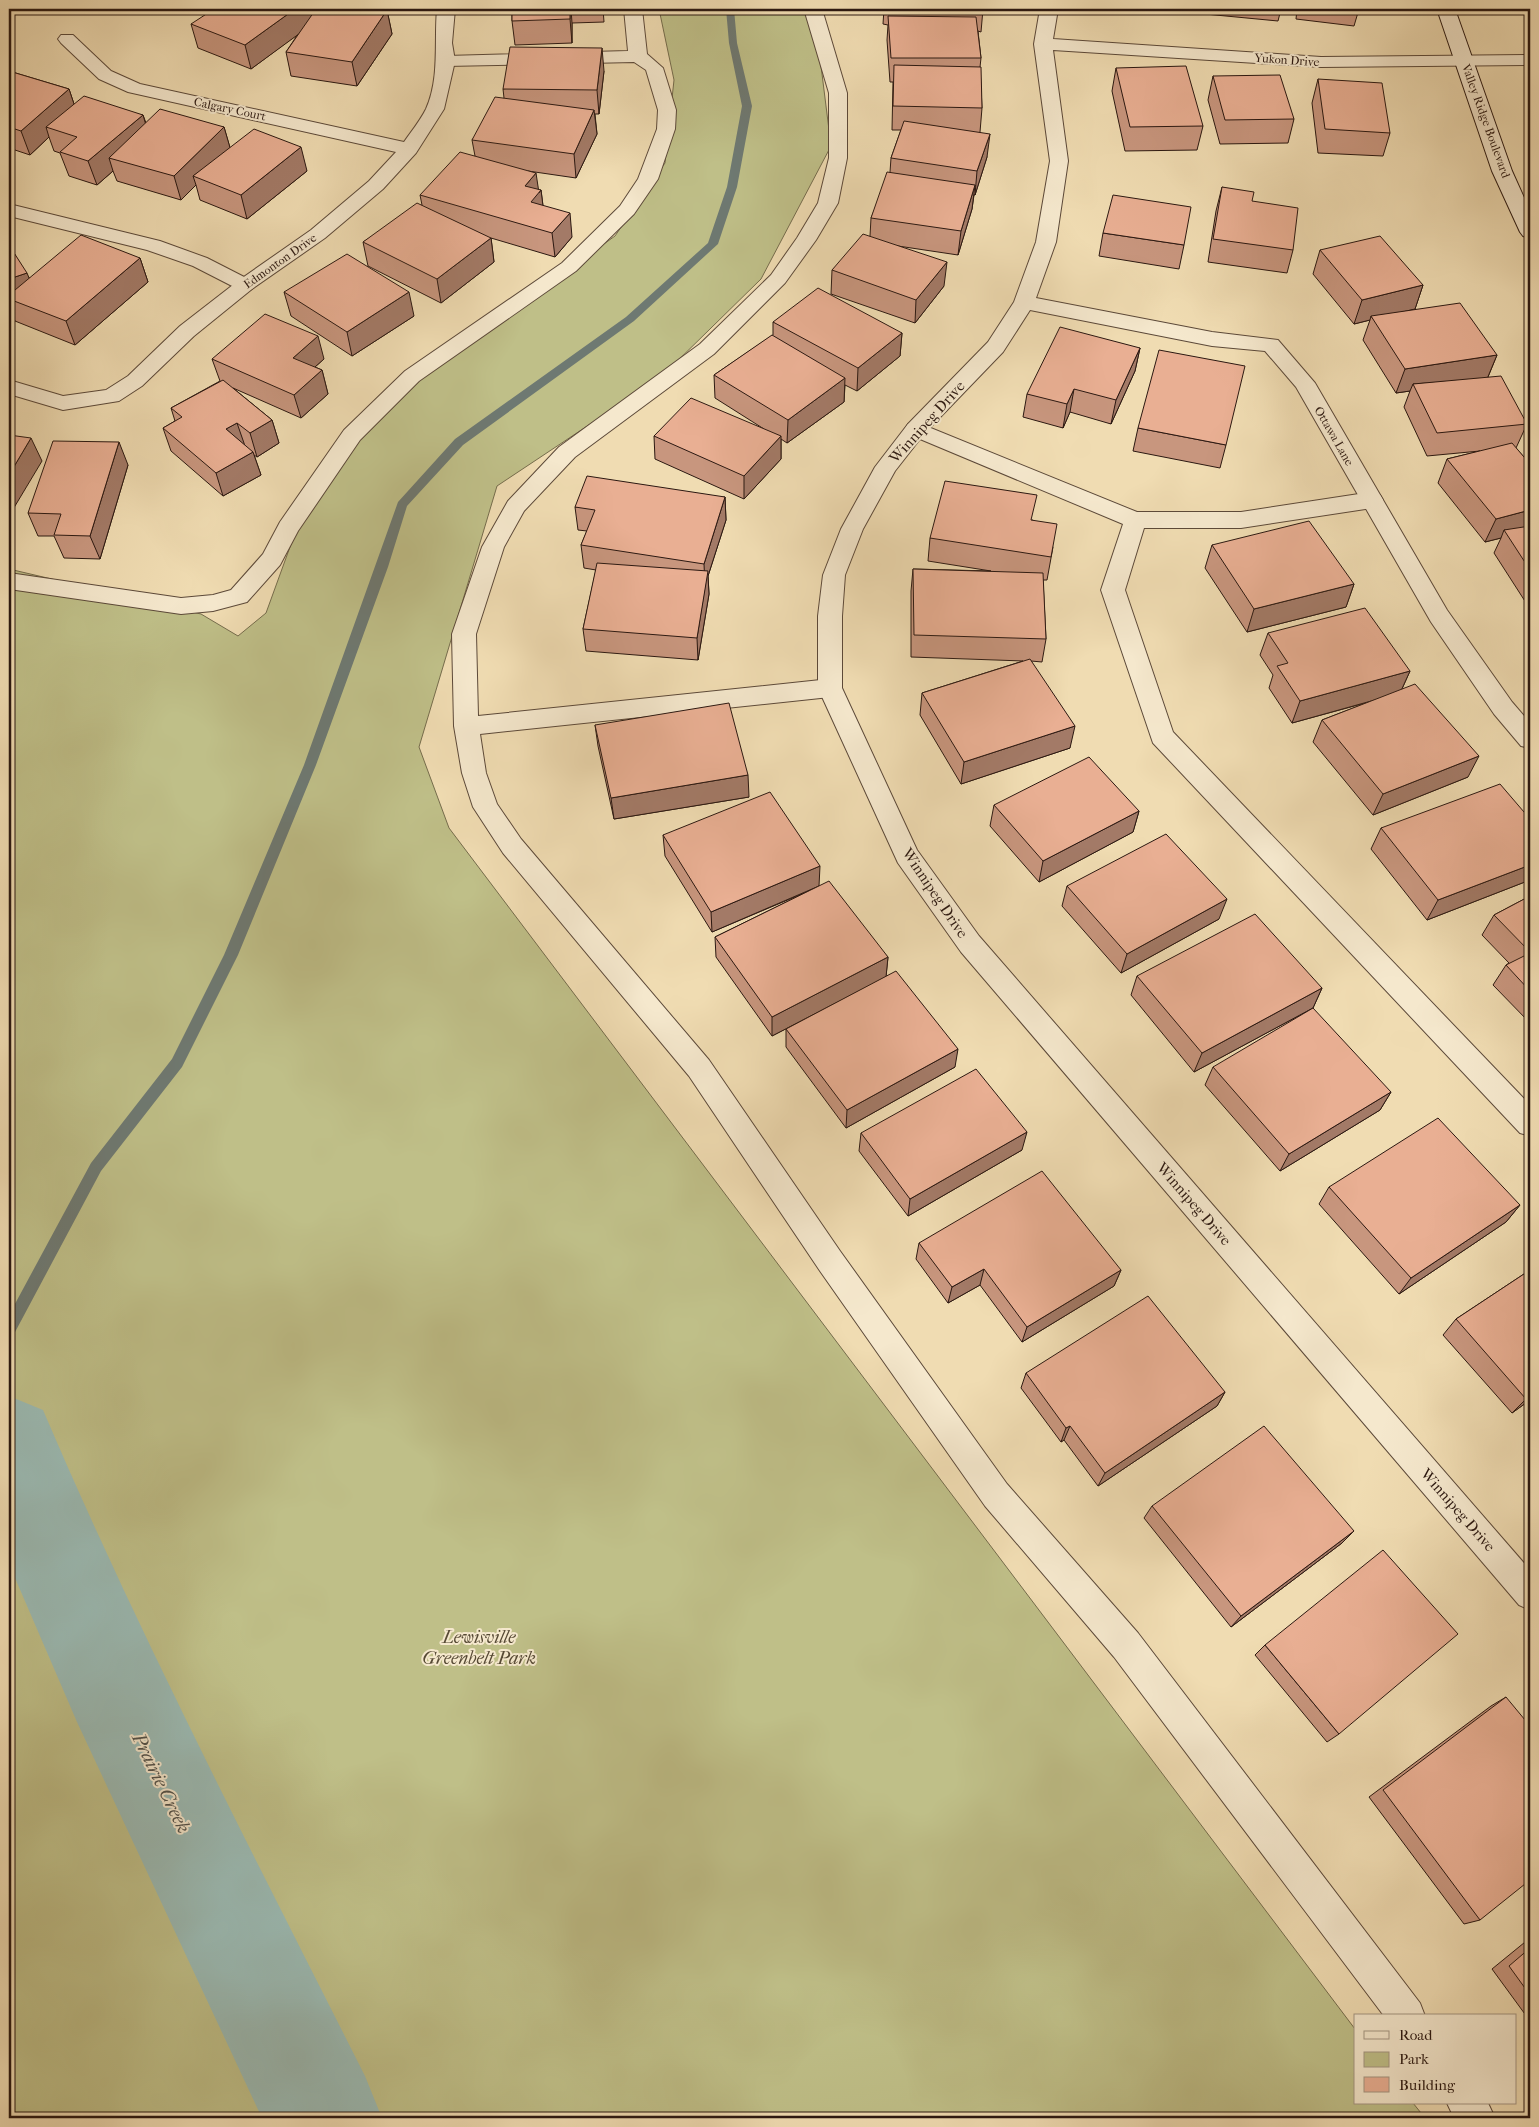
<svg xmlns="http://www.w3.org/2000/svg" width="1539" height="2127" font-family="'IM FELL French Canon',serif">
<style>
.green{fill:#bfbf88;stroke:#756c4c}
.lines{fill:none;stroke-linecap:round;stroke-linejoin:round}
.stream{fill:#6e7972;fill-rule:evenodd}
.river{fill:#9bbab3;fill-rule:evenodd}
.service-casing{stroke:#5c4939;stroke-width:2}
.minor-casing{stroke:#5c4939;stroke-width:2}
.secondary-casing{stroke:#2b1811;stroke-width:2}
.service{fill:#f5e8cd;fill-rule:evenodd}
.minor{fill:#f5e8cd;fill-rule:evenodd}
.secondary{fill:#f5e8cd;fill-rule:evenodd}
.wall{fill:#c8967e;stroke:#2b1811}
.shaded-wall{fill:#a37a67;stroke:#2b1811}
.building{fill:#e9af93;stroke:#2b1811}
.labels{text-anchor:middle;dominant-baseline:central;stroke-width:4;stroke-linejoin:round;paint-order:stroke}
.far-street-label{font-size:12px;fill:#2b1811;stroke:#f5e8cd}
.street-label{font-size:15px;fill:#2b1811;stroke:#f5e8cd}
.near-park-label{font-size:18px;font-style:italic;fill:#574a35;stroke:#f5e8cd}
.near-water-label{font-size:19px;font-style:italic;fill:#52514a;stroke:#f5e8cd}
</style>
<rect width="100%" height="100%" fill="#f0dcb2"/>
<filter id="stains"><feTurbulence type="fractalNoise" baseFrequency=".004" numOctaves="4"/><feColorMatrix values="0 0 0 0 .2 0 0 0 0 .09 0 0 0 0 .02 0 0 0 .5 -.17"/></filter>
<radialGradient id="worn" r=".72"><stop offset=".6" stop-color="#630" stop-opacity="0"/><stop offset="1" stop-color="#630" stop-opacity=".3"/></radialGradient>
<polygon class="green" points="659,9 808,9 820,58 831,146 761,279 661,377 497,486 419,747 449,828 1355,2029 1355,2103 1413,2103 1425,2118 9,2118 9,569 201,614 238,636 266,613 314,481 390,397 615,236 665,163 674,80"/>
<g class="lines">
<polygon class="stream" points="726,9 734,9 737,43 752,106 737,187 718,244 634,321 463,445 407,506 388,567 316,765 238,955 182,1067 101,1171 14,1334 9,1336 9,1315 91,1163 172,1059 224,955 304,765 398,502 455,439 626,317 708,243 727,187 742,106 729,43"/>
<path class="river" d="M9,1396L43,1410C140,1637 254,1856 365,2076L382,2118H262L77,1722L9,1564Z"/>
<g class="service-casing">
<g id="service">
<polygon points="624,9 642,9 647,54 663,68 676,110 675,129 658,179 634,214 576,271 419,381 360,440 298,531 280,565 247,602 213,611 181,614 9,589 9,573 181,598 213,595 231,590 263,554 280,522 344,430 405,371 562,263 620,206 638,179 657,129 658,110 646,70 634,62 446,66 440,65 437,61 440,57 446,56 628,51"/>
<polygon points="804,9 822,9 847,93 847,158 838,203 816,240 785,283 714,354 575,457 524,511 504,547 476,634 478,716 830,679 838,682 842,688 838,694 830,697 480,734 486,773 497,804 521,839 709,1060 840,1251 1007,1484 1138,1633 1420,2003 1425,2016 1384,2016 1114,1657 985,1506 820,1271 689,1076 503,853 473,807 462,773 454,726 452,634 482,547 508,501 559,447 700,344 771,275 797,238 818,203 829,158 829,93"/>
<polygon points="9,204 160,241 207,258 252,281 255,285 252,289 245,291 238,289 193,266 147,250 9,216"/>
<polygon points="916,422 1137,512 1241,512 1372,492 1380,495 1383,500 1380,505 1372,508 1241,528 1144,528 1125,590 1173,732 1530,1105 1530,1136 1520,1133 1153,743 1101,590 1123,524 908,434 905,429 908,424"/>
<polygon points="1447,2103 1488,2103 1495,2118 1454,2118"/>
</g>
</g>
<g class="minor-casing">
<g id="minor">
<path d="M437,9H455L452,43L455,61L444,109L416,153L383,189L325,238L252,289L194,336L142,386L119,401L63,410L9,394V380L63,396L106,390L128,376L180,326L238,281L311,230L369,181L396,152L128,92L99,79L61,43L58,39L61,35H73L111,71L140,84L404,142C411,132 420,121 426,109C440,78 434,42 437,9Z"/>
<polygon points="1040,9 1058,9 1053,39 1321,57 1530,55 1530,65 1321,67 1053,50 1068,161 1056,242 1036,298 1212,332 1278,340 1315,383 1447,610 1512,702 1530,723 1530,748 1521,746 1494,714 1431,622 1296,387 1265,351 1212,346 1030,310 1003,352 924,434 895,471 863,529 845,575 842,616 842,688 917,850 979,936 1530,1570 1530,1610 1519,1605 961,952 898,863 818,688 818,616 823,575 841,529 875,467 908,424 988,342 1014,302 1036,242 1050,161 1034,44"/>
</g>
</g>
<g class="secondary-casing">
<polygon id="secondary" points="1437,9 1455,9 1512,171 1530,211 1530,238 1523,236 1520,232 1492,171"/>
</g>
<use href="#service" class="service"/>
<use href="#minor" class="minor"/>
<use href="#secondary" class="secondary"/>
</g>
<g class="wall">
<polygon points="512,9 603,9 604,22 572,23 572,43 515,45 512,21"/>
<polygon points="884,9 983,9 981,32 978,31 981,58 980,67 982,108 980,132 987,157 975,195 974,195 972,209 958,255 898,246 944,286 915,323 831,294 832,270 870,236 871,218 890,172 891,158 901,130 892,130 893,82 890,82 887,40 888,25 883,24"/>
<polygon points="1171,9 1187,9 1187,11"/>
<polygon points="1205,9 1281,9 1278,21 1205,14"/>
<polygon points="1297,9 1359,9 1354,26 1296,19"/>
<polygon points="387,10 392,34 357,86 291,76 286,52 298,34 251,69 198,48 191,24"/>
<polygon points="1116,68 1203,126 1197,150 1125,151 1112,91"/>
<polygon points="9,71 69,89 74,104 143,115 146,123 224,127 230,148 307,171 247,219 200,200 196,185 181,200 117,181 113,171 97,185 69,176 60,153 54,151 49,137 30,155 9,148"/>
<polygon points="604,71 599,114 595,114 597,134 576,178 528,171 538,190 541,190 543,206 572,237 555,257 491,238 494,262 441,303 368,266 363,242 422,205 420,195 475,156 472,140 504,98 503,89"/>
<polygon points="1213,76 1294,119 1288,143 1220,144 1208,100"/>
<polygon points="1318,79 1390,133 1383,156 1318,153 1312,103"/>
<polygon points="1222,187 1252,201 1293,250 1287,273 1208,262 1216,211"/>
<polygon points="1103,233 1184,245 1179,269 1099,256"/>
<polygon points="9,245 29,278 140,258 148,282 75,345 15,321 9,306"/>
<polygon points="1320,250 1423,285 1415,309 1404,311 1497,355 1488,377 1527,424 1516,448 1530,464 1530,609 1494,553 1501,538 1485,542 1438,483 1447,459 1480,451 1427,456 1404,407 1410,391 1396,393 1363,340 1370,320 1354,324 1313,274"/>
<polygon points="284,292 414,316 352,356 291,316"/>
<polygon points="773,322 902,333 900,356 857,391 845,385 844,402 787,443 781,439 781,459 744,499 655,459 654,436 764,429 715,398 714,375 773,335"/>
<polygon points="1140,348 1135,371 1111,424 1070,412 1063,428 1023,417 1027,394"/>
<polygon points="212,359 324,359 315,367 322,370 328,394 301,418 233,388 272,420 279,443 257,457 254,455 261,475 223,496 171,451 163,428 175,421 171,408 220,381"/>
<polygon points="1138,428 1226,445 1220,468 1133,451"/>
<polygon points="128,465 100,559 64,558 54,536 38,536 28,513"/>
<polygon points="725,497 726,520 708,576 709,594 698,660 586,651 583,629 596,570 584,568 581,545 587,531 578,530 575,507"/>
<polygon points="1033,520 1053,547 1047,580 1043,580 1046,639 1042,662 1031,661 1070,748 961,784 920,715 922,693 1023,661 911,657 911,591 913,569 991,571 928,561 930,538"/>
<polygon points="1212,545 1354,584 1346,607 1247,632 1205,568"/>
<polygon points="1268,633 1410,671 1402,689 1468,777 1373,815 1313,742 1322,720 1369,702 1292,723 1269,688 1273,675 1260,655"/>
<polygon points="595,725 749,797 614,819 598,746"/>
<polygon points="994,805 1139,811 1133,832 1039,882 990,826"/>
<polygon points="1530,819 1530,880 1427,920 1371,849 1381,828"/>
<polygon points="663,835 819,886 888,957 886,976 955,1067 846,1128 786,1047 786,1029 805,1019 772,1036 716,957 715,937 809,891 712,932 665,856"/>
<polygon points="1067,886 1219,919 1121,973 1062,906"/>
<polygon points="1530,896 1530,1023 1493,985 1506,965 1509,963 1482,935 1494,915"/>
<polygon points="1137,976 1322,988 1313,1008 1194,1072 1131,995"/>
<polygon points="1213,1067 1391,1092 1380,1110 1280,1171 1205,1085"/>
<polygon points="861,1133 1022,1150 908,1216 859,1151"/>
<polygon points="1329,1187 1520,1205 1506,1222 1399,1294 1319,1204"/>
<polygon points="919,1243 1121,1270 1114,1286 1022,1342 980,1285 948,1303 916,1259"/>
<polygon points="1530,1270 1530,1400 1512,1413 1443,1335 1456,1319"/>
<polygon points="1026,1373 1225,1392 1217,1406 1098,1486 1064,1440 1061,1442 1021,1388"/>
<polygon points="1152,1506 1342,1543 1231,1627 1144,1518"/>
<polygon points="1265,1645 1339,1734 1327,1742 1255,1655"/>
<polygon points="1506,1697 1480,1920 1464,1924 1369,1797 1491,1706"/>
<polygon points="1530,1938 1530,2021 1492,1969"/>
</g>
<g class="shaded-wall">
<polygon points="295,9 333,9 251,69 245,45"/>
<polygon points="570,9 571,9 572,23 572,43 570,19"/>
<polygon points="387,10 392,34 357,86 352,62"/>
<polygon points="602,48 604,71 599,114 597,90"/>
<polygon points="69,89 77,113 46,127 49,137 30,155 21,131"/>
<polygon points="594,110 597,134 576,178 574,154"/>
<polygon points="143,115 150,139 109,158 113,171 97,185 88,161"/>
<polygon points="224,127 231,151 193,176 196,185 181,200 174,176"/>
<polygon points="990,134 987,157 975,195 977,171"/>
<polygon points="301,147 307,171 247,219 241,195"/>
<polygon points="536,173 539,193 541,190 544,214 534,226 525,186"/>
<polygon points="975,185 972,209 958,255 961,231"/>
<polygon points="570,213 572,237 555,257 552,233"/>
<polygon points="491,238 494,262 441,303 437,279"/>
<polygon points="140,258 148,282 75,345 66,321"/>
<polygon points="947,262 944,286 915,323 916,300"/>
<polygon points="27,273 37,297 9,299 9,279"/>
<polygon points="1423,285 1415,309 1373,319 1371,316 1370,320 1354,324 1362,300"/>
<polygon points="409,292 414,316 352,356 347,332"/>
<polygon points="902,333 900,356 857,391 858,368"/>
<polygon points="318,336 324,359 299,381 293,358"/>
<polygon points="1140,348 1135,371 1111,424 1116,400"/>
<polygon points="1497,355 1487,379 1413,384 1410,391 1396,393 1405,369"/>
<polygon points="322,370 328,394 301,418 294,395"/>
<polygon points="845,378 844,402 787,443 788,420"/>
<polygon points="1074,389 1070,412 1063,428 1067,404"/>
<polygon points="272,420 279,443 257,457 250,433"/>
<polygon points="237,423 245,446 226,429"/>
<polygon points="781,436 781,459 744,499 744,476"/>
<polygon points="31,438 42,461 9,516 9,475"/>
<polygon points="119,442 128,465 100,559 90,536"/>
<polygon points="253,452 261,475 223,496 216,473"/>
<polygon points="725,497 726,520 708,576 709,594 698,660 697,638 705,586 704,564"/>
<polygon points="1530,510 1530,530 1504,530 1501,538 1485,542 1496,519"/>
<polygon points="1354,584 1346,607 1247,632 1254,609"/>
<polygon points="1410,671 1400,693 1292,723 1300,701"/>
<polygon points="1075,726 1070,748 961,784 964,762"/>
<polygon points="1479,756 1468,777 1373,815 1383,794"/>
<polygon points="748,775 749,797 614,819 611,798"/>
<polygon points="1139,811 1133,832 1039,882 1043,861"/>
<polygon points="1530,865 1530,880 1427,920 1438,900"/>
<polygon points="820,866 819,886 712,932 711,912"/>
<polygon points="1227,899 1219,919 1121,973 1127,954"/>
<polygon points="888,957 886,977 772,1036 772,1017"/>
<polygon points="1322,988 1313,1008 1194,1072 1202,1053"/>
<polygon points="958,1049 955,1067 846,1128 847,1110"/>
<polygon points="1391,1092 1380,1110 1280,1171 1289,1154"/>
<polygon points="1027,1132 1022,1150 908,1216 910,1199"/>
<polygon points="1520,1205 1506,1222 1399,1294 1411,1278"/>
<polygon points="984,1269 980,1285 948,1303 952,1287"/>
<polygon points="1121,1270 1114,1286 1022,1342 1027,1327"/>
<polygon points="1225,1392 1217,1406 1098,1486 1105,1473"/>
<polygon points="1530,1396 1530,1400 1512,1413 1526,1399"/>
<polygon points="1070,1426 1064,1440 1061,1442 1066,1428"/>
<polygon points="1354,1531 1342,1543 1231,1627 1241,1616"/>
</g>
<g class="building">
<polygon points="214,9 295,9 245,45 191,24"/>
<polygon points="316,9 380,9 387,10 352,62 286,52"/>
<polygon points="512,9 570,9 570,19 512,21"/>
<polygon points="888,16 976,17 981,58 891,58"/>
<polygon points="510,47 602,48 597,90 503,89"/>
<polygon points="894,65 981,67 982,108 893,106"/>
<polygon points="1186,66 1203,126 1130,127 1116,68"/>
<polygon points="9,71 69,89 21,131 9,127"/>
<polygon points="1280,75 1294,119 1225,120 1213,76"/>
<polygon points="1318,79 1382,83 1390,133 1325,129"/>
<polygon points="84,96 143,115 88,161 60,152 77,137 46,127"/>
<polygon points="495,97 594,110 574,154 472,140"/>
<polygon points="160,109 224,127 174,176 109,158"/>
<polygon points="904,121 990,134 977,171 891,158"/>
<polygon points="254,129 301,147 241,195 193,176"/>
<polygon points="460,152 536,173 525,186 541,190 531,202 570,213 552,233 420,195"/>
<polygon points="887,172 975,185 961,231 871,218"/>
<polygon points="1222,187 1254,192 1252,201 1298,208 1293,250 1213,239"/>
<polygon points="1113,195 1191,207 1184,245 1103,233"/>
<polygon points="417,203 491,238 437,279 363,242"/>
<polygon points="863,234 947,262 916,300 832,270"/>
<polygon points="81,235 140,258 66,321 9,299 9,295"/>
<polygon points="1380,236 1423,285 1362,300 1320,250"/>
<polygon points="9,245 27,273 9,279"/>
<polygon points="347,254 409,292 347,332 284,292"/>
<polygon points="818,288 902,333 858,368 773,322"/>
<polygon points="1460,303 1497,355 1405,369 1371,316"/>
<polygon points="265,314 318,336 293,358 322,370 294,395 212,359"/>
<polygon points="1060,327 1140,348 1116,400 1074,389 1067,404 1027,394"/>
<polygon points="772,335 845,378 788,420 714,375"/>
<polygon points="1159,350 1245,366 1226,445 1138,428"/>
<polygon points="1501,376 1527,424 1437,433 1413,384"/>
<polygon points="223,380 272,420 250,433 237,423 226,429 253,452 216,473 163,428 182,417 171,408"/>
<polygon points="691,398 781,436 744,476 654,436"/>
<polygon points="9,435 31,438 9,475"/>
<polygon points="53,441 119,442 90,536 54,535 61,514 28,513"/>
<polygon points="1512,443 1530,464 1530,510 1496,519 1447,459"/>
<polygon points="587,476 725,497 704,564 581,545 595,510 575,507"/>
<polygon points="945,481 1037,495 1031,520 1057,524 1051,557 930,538"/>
<polygon points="1309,521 1354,584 1254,609 1212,545"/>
<polygon points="1530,526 1530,570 1504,530"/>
<polygon points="597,563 708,571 697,638 583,629"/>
<polygon points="913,569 1043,573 1046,639 914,635"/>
<polygon points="1365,608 1410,671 1300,701 1277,666 1288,663 1268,633"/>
<polygon points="1030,659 1075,726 964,762 922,693"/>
<polygon points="1415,684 1479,756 1383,794 1322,720"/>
<polygon points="729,703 748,775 611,798 595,725"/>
<polygon points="1089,757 1139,811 1043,861 994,805"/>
<polygon points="1500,784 1530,819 1530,865 1438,900 1381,828"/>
<polygon points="770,792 820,866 711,912 663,835"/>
<polygon points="1166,834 1227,899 1127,954 1067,886"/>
<polygon points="829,881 888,957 772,1017 715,937"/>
<polygon points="1530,896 1530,952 1494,915"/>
<polygon points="1255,914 1322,988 1202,1053 1137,976"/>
<polygon points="1530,953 1530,991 1506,965"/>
<polygon points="896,971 958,1049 847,1110 786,1029"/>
<polygon points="1313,1008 1391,1092 1289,1154 1213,1067"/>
<polygon points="976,1069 1027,1132 910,1199 861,1133"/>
<polygon points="1438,1118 1520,1205 1411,1278 1329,1187"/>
<polygon points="1042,1171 1121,1270 1027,1327 984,1269 952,1287 919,1243"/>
<polygon points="1530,1270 1530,1396 1526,1399 1456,1319"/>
<polygon points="1148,1296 1225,1392 1105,1473 1070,1426 1066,1428 1026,1373"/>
<polygon points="1264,1426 1354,1531 1241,1616 1152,1506"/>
<polygon points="1383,1550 1458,1634 1339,1734 1265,1645"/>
<polygon points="1506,1697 1530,1726 1530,1880 1480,1920 1383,1790"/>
<polygon points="1530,1948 1530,1995 1509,1966"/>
</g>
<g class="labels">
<g class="far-street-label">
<text transform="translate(1287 60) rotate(4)">Yukon Drive</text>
<text transform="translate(230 109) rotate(12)">Calgary Court</text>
<text transform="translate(1486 121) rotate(70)">Valley Ridge Boulevard</text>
<text transform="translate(280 261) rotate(-35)">Edmonton Drive</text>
<text transform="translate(1334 436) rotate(60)">Ottawa Lane</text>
</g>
<g class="street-label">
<text transform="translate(927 422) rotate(-48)">Winnipeg Drive</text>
<text transform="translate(935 893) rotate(56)">Winnipeg Drive</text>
<text transform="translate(1194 1204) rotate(49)">Winnipeg Drive</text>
<text transform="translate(1458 1510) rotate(49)">Winnipeg Drive</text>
</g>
<g class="near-park-label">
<text x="479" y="1637">Lewisville<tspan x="479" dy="21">Greenbelt Park</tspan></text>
</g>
<g class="near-water-label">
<text transform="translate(161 1783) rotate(64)">Prairie Creek</text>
</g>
</g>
<rect width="1539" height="2127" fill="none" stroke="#f0dcb2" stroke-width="30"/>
<rect x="10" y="10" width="1519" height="2107" fill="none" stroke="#2b1811" stroke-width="2.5"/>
<rect x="15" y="15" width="1509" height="2097" fill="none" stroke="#2b1811"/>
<rect x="1354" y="2014" width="162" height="90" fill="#f5e8cd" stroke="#a49582"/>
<rect x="1364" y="2031" width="25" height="8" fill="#f5e8cd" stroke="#a49582"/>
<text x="1399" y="2040" font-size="15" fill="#2b1811">Road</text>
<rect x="1364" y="2052" width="25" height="15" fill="#bfbf88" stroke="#a49582"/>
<text x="1399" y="2064" font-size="15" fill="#2b1811">Park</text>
<rect x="1364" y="2077" width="25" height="15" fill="#e9af93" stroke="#a49582"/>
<text x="1399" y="2090" font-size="15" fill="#2b1811">Building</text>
<rect width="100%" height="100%" filter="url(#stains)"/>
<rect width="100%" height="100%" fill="url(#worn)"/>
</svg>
